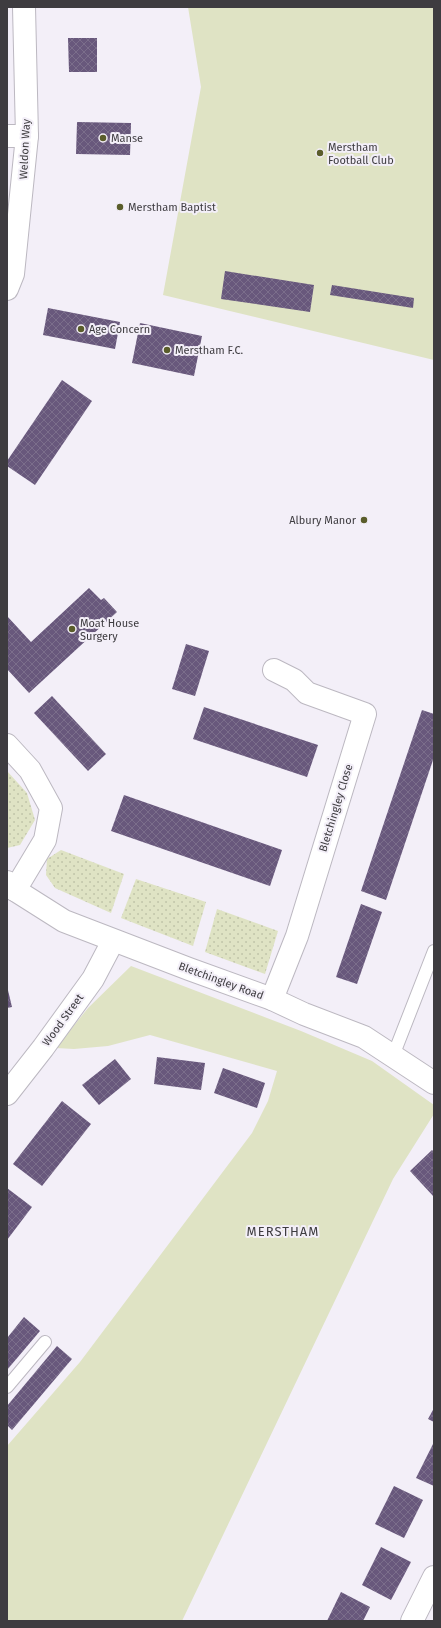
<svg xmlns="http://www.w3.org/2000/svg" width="441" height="1628" font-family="'Fira Sans',sans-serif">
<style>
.grass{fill:url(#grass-dots)}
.park{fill:#dfe3c4}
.building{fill:url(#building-cross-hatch)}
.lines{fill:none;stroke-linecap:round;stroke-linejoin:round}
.service-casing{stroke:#bcb8c1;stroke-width:14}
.minor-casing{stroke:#bcb8c1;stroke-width:24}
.tertiary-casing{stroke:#bcb8c1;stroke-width:24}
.service{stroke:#fff;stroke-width:12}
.minor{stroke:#fff;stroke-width:22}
.tertiary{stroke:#fff;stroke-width:22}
.poi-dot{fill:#5a5d2b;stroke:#f3eff8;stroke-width:1.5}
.labels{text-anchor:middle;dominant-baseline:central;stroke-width:4;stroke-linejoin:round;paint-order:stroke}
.poi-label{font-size:11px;fill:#3e3c40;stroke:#f3eff8;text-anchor:start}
.street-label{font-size:11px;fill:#3e3c40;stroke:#f3eff8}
.quarter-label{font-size:13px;letter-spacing:1px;fill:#3e3c40;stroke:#f3eff8}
</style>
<defs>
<pattern id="grass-dots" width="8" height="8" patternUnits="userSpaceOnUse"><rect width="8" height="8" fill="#dfe3c4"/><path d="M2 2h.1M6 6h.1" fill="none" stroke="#c0c4a9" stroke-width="1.8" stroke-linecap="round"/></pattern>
<pattern id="building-cross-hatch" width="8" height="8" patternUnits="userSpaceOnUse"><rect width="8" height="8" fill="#68587c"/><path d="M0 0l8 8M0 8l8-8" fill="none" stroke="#7b6e8b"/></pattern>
</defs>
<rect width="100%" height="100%" fill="#f3eff8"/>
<g class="grass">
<polygon points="7,771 27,793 35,820 20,845 7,848"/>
<polygon points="61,850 124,874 111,913 55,888 46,875 47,859"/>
<polygon points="136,879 206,902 193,946 121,918"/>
<polygon points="217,909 278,931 265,974 205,952"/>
</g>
<g class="park">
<polygon points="188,7 434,7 434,360 163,295 201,87"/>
<polygon points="131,966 301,1031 372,1061 434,1105 434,1114 393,1179 182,1621 7,1621 7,1446 80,1362 252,1133 268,1101 277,1071 150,1035 108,1046 74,1049 56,1048 88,1008"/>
</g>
<g class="building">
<polygon points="68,38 97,38 97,72 69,72"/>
<polygon points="77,122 131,123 130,155 76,154"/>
<polygon points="225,271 314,285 310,312 221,299"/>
<polygon points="332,285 414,298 413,308 330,295"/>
<polygon points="48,308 120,322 115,349 43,335"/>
<polygon points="140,323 202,336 194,376 132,363"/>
<polygon points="62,380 92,401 35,485 7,466 7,461"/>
<polygon points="89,588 101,600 104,598 117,612 29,693 7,669 7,616 31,642"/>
<polygon points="186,644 209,651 195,696 172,689"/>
<polygon points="52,696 106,754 88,771 34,713"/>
<polygon points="204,707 318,745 307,777 193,739"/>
<polygon points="422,710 434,714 434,757 386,900 361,891"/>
<polygon points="124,795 282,850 270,886 111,831"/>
<polygon points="361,904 382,912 357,984 336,977"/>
<polygon points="7,986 12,1007 7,1008"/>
<polygon points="157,1057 205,1063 201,1090 154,1084"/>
<polygon points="115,1059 131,1079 99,1105 82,1085"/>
<polygon points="223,1068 265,1083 257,1108 214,1093"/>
<polygon points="62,1101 91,1124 42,1186 13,1164"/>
<polygon points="432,1150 434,1152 434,1197 410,1171"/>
<polygon points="7,1188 32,1207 7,1240"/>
<polygon points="24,1317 40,1331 7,1370 7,1338"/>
<polygon points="57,1346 72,1359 12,1430 7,1425 7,1406"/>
<polygon points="434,1408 434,1422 428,1419"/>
<polygon points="434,1442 434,1486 416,1478"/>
<polygon points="394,1486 423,1500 404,1538 375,1524"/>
<polygon points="381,1547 411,1562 391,1600 362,1585"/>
<polygon points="341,1592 370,1607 363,1621 327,1621"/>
</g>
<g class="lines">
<g class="service-casing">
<g id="service">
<polyline points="393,1056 434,951"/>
<polyline points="7,1387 45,1342"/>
</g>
</g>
<g class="minor-casing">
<g id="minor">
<polyline points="7,136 27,136"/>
<polyline points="7,289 13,274 27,136 24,7"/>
<polyline points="7,745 30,770 51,808 45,840 15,890"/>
<polyline points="272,999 297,936 365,714 307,693 294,680 274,670"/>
<polyline points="7,1094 43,1048 93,979 113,941"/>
<polyline points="412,1621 434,1577"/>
</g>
</g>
<g class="tertiary-casing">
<polyline id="tertiary" points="7,882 15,890 64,921 189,969 272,999 304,1014 364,1037 434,1083"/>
</g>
<use href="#service" class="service"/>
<use href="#minor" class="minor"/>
<use href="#tertiary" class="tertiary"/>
</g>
<g class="poi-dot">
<circle cx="103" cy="138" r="4"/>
<circle cx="320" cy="153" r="4"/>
<circle cx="120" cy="207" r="4"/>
<circle cx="81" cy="329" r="4"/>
<circle cx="167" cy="350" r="4"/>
<circle cx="364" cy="520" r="4"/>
<circle cx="72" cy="629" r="4"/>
</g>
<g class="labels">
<g class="poi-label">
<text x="111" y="138">Manse</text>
<text x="328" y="147">Merstham<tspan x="328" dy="13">Football Club</tspan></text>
<text x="128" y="207">Merstham Baptist</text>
<text x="89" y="329">Age Concern</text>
<text x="175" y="350">Merstham F.C.</text>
<text x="356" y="520" text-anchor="end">Albury Manor</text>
<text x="80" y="623">Moat House<tspan x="80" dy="13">Surgery</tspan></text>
</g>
<g class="street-label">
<text transform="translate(25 149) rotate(-87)">Weldon Way</text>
<text transform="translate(336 808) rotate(-73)">Bletchingley Close</text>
<text transform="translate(221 981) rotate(20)">Bletchingley Road</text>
<text transform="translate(63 1020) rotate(-54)">Wood Street</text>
</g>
<g class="quarter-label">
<text x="283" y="1231">MERSTHAM</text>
</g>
</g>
<rect width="441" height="1628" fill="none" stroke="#3e3c40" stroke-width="16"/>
</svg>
